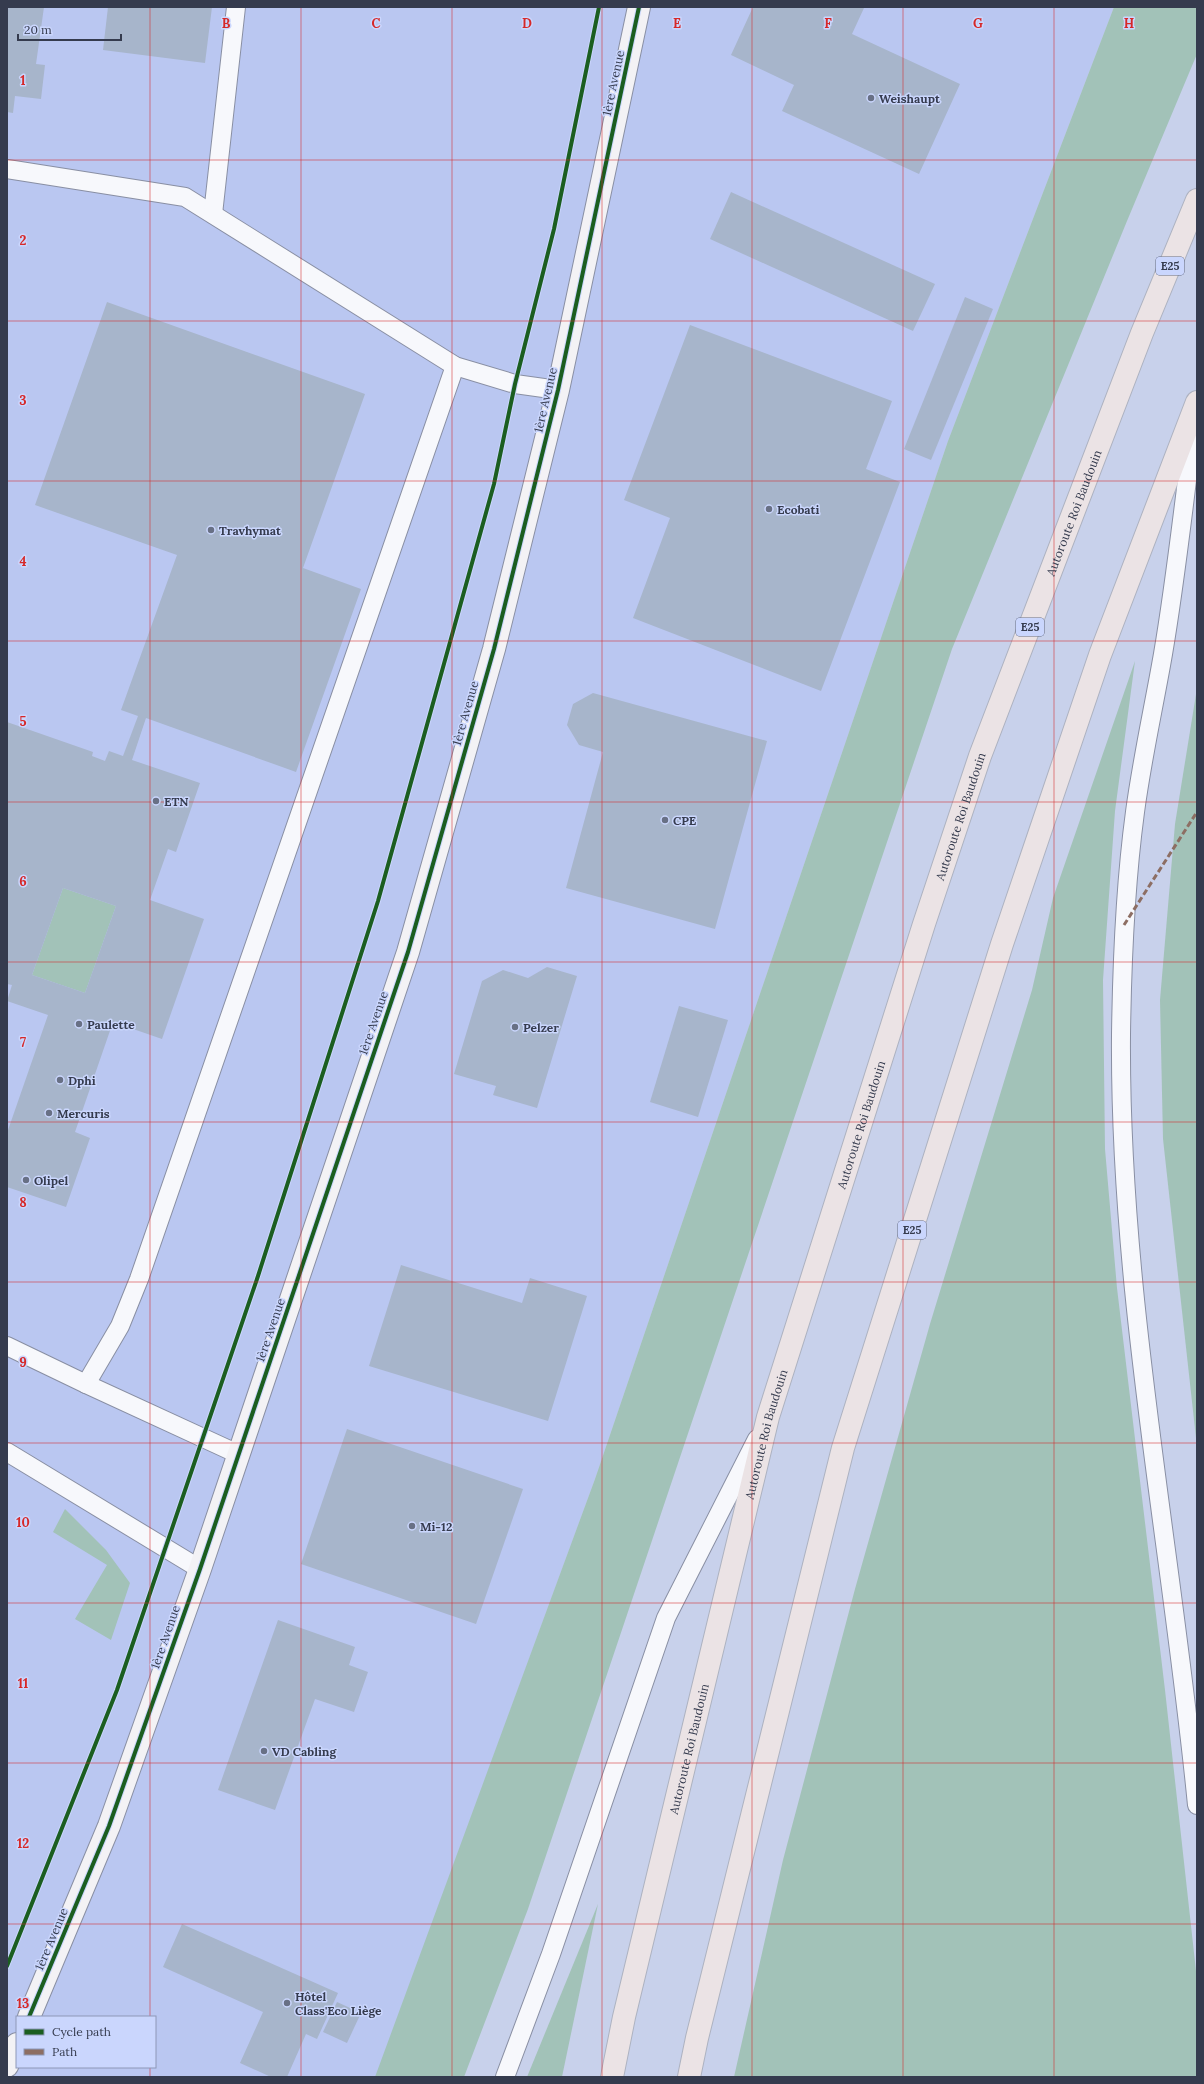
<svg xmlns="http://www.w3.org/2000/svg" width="1204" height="2084" font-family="Lora,serif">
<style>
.built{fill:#bac7f1;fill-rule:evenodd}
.green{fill:#a2c2b8}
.building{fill:#a7b5cb;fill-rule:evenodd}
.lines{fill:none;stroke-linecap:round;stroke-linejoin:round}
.lane-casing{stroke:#898fa3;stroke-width:20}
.secondary-casing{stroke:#898fa3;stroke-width:24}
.highway-casing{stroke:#adb2c0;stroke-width:24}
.lane{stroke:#f7f8fc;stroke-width:18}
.secondary{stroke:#f3f2f5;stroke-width:22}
.highway{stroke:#ebe3e5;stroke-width:22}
.quiet{stroke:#8d6e63;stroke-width:3;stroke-dasharray:6 3;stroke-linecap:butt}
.cycleway-casing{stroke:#cad6fd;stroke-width:6}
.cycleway{stroke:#1b5e20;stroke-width:4}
.grid{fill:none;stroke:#d62828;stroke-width:1;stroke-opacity:0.55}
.poi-dot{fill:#687085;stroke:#cad6fd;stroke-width:1.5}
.labels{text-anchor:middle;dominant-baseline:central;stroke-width:3;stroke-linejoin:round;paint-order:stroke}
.shield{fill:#cad6fd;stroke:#626a82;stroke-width:1}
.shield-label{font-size:11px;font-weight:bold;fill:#353b4e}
.street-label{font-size:12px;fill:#353b4e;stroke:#cad6fd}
.poi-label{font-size:12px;font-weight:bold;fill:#353b4e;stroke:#cad6fd;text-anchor:start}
.grid-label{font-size:13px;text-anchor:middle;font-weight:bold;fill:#d62828;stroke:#cad6fd;stroke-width:3;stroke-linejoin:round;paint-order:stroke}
</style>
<rect width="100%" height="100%" fill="#c8d1eb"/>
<path class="built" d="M7,7H1114L948,441L595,1479L376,2077H7ZM17,2017H155V2067H17Z"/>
<g class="green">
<polygon points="1114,7 1197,7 1197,54 1127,221 952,649 528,1909 464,2077 375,2077 595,1479 948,441"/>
<polygon points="1135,661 1115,811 1103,980 1105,1149 1117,1288 1165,1690 1197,1980 1197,2077 734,2077 783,1860 855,1589 930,1324 1032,990 1053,898"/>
<polygon points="1197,688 1197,1447 1163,1139 1160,1000 1175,824"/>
<polygon points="63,888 116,906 85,993 32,975"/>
<polygon points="65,1509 106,1550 130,1583 111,1640 75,1619 107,1565 53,1532"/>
<polygon points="598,1904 562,2077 527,2077"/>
</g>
<g class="building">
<polygon points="7,7 44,7 36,64 45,65 41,99 15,96 13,113 7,112"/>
<polygon points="108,7 212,7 205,63 103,50"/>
<polygon points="753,7 861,7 864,8 852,34 960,84 919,174 782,111 794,85 731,55"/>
<polygon points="731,192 935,284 913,331 710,239"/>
<polygon points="965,297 993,309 931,460 904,449"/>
<path d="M107,302L365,394L303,568L361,589L296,772L146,718L132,760L200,783L176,852L168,849L150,900L204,919L162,1039L113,1022L75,1132L90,1138L66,1207L7,1187V1133L48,1015L7,1001L12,985L7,984V722L93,752L92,756L105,761L109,751L123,756L138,716L121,710L177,555L35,505ZM63,888L116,906L85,993L32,975Z"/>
<polygon points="690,325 892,401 866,469 900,482 821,691 633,618 670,518 624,500"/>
<polygon points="593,693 767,741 715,929 566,888 603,752 579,745 567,725 573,704"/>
<polygon points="547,967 577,976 537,1108 493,1095 496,1086 454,1074 482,981 503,970 528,978"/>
<polygon points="679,1006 728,1020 698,1117 650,1102"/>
<polygon points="401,1265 522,1303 530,1278 587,1296 548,1421 369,1366"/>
<polygon points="347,1429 523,1489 476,1624 301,1564"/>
<polygon points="278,1620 355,1647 349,1665 368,1672 354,1712 315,1699 275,1810 218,1790"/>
<polygon points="182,1924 338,1993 317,2039 306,2034 287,2077 271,2077 240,2063 263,2012 163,1967"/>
<polygon points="337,2002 361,2013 347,2043 323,2032"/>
</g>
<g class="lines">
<g class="lane-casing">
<g id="lane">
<polyline points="7,169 185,197 455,366 515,384 558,390"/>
<polyline points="213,214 236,7"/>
<path d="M1194,425C1184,501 1176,578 1163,654C1154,706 1142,759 1135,812C1125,886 1122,960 1121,1035C1119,1293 1172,1548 1197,1805"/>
<polyline points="7,1346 86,1384 238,1454"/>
<polyline points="86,1384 120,1326 139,1279 455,366"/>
<polyline points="7,1452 200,1569"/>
<polyline points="505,2077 551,1954 666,1618 757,1439"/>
</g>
</g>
<g class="secondary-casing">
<g id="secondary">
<polyline points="29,2017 109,1826 200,1569 408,952 494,649 558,390 639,7"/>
<polyline points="7,2066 17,2044"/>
</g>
</g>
<g class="highway-casing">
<g id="highway">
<path id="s1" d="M612,2077L624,2017L768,1417L924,924L980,756L1142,333L1197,200"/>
<polyline points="689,2077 697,2038 843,1448 1002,944 1100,655 1197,402"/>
</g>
</g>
<use href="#lane" class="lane"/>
<use href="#secondary" class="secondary"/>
<use href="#highway" class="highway"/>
<polyline class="quiet" points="1124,925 1197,812"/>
<g class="cycleway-casing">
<g id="cycleway">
<polyline points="7,1966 117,1690 258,1276 378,901 494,484 515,384 554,229 599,7"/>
<polyline points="29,2017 109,1826 200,1569 408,952 494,649 558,390 639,7"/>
</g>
</g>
<use href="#cycleway" class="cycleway"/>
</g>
<path class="grid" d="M150,7V2017M301,7V2077M452,7V2077M602,7V2077M752,7V2077M903,7V2077M1054,7V2077M7,160H1197M7,321H1197M7,481H1197M7,641H1197M7,802H1197M7,962H1197M7,1122H1197M7,1282H1197M7,1443H1197M7,1603H1197M7,1763H1197M7,1924H1197M150,2067V2077"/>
<g class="poi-dot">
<circle cx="871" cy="98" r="4"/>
<circle cx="769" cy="509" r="4"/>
<circle cx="211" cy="530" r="4"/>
<circle cx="156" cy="801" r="4"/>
<circle cx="665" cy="820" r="4"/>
<circle cx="79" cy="1024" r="4"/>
<circle cx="515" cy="1027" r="4"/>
<circle cx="60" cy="1080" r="4"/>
<circle cx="49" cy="1113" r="4"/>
<circle cx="26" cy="1180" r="4"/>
<circle cx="412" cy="1526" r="4"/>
<circle cx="264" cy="1751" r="4"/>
<circle cx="287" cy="2003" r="4"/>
</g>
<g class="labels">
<g class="shield">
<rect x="1156" y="257" width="28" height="18" rx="3"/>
<rect x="1016" y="618" width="28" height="18" rx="3"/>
<rect x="898" y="1221" width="28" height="18" rx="3"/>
</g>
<g class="shield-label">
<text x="1170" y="266">E25</text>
<text x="1030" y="627">E25</text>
<text x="912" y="1230">E25</text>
</g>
<g class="street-label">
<text transform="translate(613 83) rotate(-78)">1ère Avenue</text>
<text transform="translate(545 400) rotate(-77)">1ère Avenue</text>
<text stroke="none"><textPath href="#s1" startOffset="1633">Autoroute Roi Baudouin</textPath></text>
<text transform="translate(465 713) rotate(-74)">1ère Avenue</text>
<text stroke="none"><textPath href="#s1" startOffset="1309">Autoroute Roi Baudouin</textPath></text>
<text transform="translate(373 1023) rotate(-71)">1ère Avenue</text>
<text stroke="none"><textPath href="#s1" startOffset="985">Autoroute Roi Baudouin</textPath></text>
<text transform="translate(270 1330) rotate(-71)">1ère Avenue</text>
<text stroke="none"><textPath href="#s1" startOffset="661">Autoroute Roi Baudouin</textPath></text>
<text transform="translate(165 1637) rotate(-71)">1ère Avenue</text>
<text stroke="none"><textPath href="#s1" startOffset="337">Autoroute Roi Baudouin</textPath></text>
<text transform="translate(51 1939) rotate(-67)">1ère Avenue</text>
</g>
<g class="poi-label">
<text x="879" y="98">Weishaupt</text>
<text x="777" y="509">Ecobati</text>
<text x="219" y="530">Travhymat</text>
<text x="164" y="801">ETN</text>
<text x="673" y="820">CPE</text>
<text x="87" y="1024">Paulette</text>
<text x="523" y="1027">Pelzer</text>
<text x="68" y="1080">Dphi</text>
<text x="57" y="1113">Mercuris</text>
<text x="34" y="1180">Olipel</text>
<text x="420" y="1526">Mi-12</text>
<text x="272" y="1751">VD Cabling</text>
<text x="295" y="1996">Hôtel<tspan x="295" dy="14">Class'Eco Liège</tspan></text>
</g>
</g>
<g class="grid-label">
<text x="226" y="28">B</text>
<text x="376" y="28">C</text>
<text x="527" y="28">D</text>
<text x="677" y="28">E</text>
<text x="828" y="28">F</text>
<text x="978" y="28">G</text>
<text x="1129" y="28">H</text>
<text x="23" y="85">1</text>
<text x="23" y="245">2</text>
<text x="23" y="405">3</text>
<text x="23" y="566">4</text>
<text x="23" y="726">5</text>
<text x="23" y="886">6</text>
<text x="23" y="1047">7</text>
<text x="23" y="1207">8</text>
<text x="23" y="1367">9</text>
<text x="23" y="1527">10</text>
<text x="23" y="1688">11</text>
<text x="23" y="1848">12</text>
<text x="23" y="2008">13</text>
</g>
<rect width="1204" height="2084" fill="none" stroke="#353b4e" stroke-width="16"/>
<rect x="16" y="2016" width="140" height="52" fill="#cad6fd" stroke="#8e98b7"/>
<rect x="24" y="2029" width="20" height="6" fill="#1b5e20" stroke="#8e98b7"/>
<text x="52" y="2036" font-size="12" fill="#353b4e">Cycle path</text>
<rect x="24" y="2049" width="20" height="6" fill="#8d6e63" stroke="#8e98b7"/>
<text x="52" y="2056" font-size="12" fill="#353b4e">Path</text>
<path d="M18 34v6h103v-6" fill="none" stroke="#353b4e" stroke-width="2"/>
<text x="24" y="34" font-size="12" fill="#353b4e" stroke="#cad6fd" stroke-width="3" paint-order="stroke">20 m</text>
</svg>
